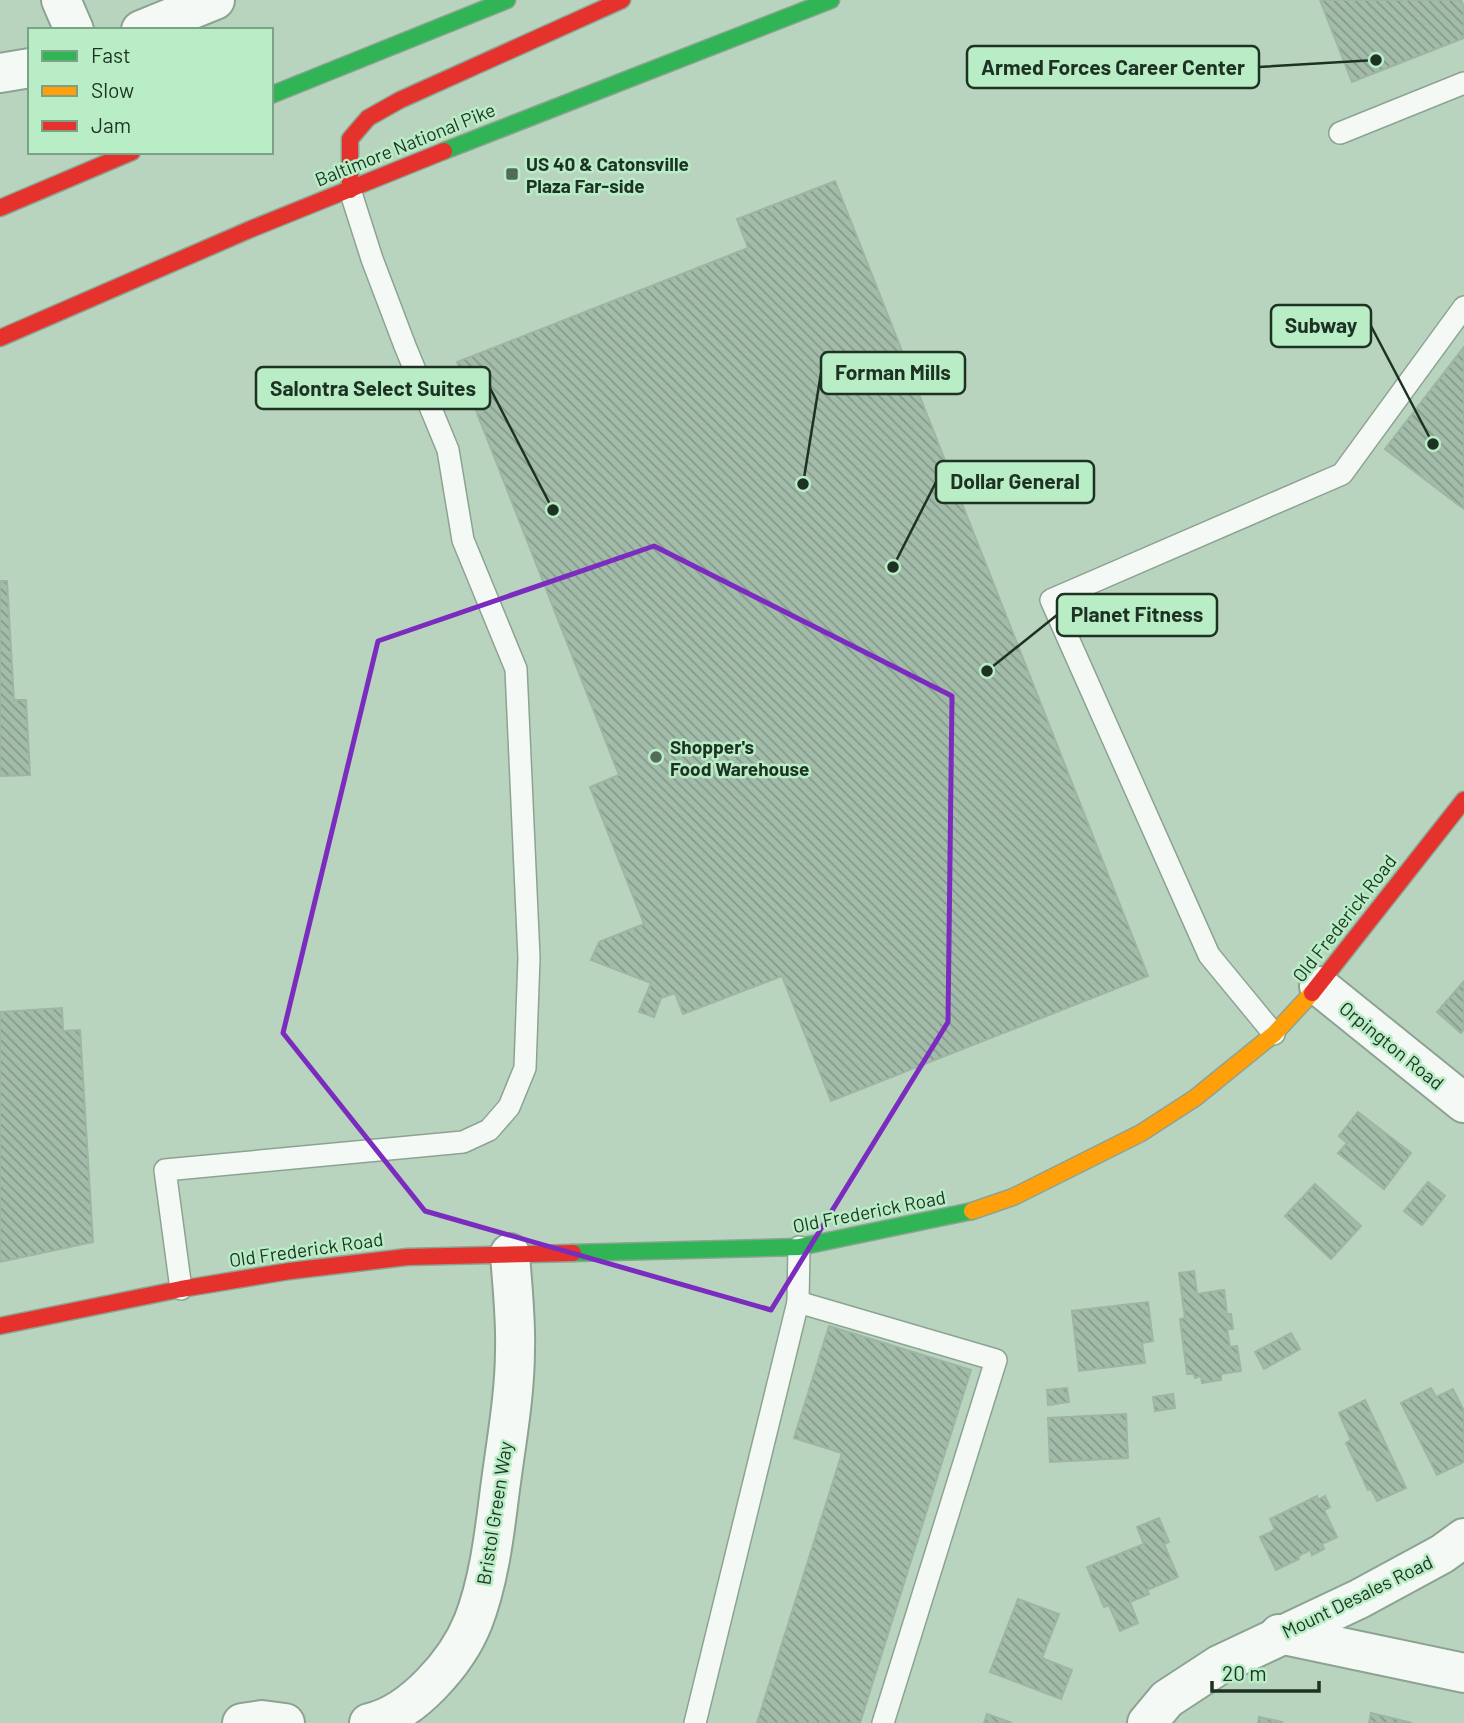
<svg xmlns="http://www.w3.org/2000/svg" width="1464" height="1723" font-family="Barlow,sans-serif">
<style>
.building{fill:url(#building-back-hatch);stroke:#9eb5a4;stroke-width:2}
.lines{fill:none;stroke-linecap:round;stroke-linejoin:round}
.lane-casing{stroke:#8da392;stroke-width:24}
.street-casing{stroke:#8da392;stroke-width:42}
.fast-casing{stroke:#8da392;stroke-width:19}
.slow-casing{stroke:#8da392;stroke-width:19}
.jam-casing{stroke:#8da392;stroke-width:19}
.lane{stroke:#f4f9f5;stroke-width:21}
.street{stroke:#f4f9f5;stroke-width:38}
.fast{stroke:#30b455;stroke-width:16}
.slow{stroke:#ff9f0a;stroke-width:16}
.jam{stroke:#e5322d;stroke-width:16}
.marked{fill:none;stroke:#7b2cbf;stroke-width:5;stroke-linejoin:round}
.poi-dot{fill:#536b5a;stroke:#b9edc5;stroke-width:2.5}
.labels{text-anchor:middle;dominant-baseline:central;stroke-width:5;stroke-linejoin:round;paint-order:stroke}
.street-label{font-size:19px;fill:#1d3223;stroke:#b9edc5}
.poi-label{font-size:19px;font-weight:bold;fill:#1d3223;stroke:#b9edc5;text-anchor:start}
.leader{fill:none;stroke:#1d3223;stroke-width:2.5}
.callout-dot{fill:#1d3223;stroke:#b9edc5;stroke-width:2.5}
.callout{fill:#b9edc5;stroke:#1d3223;stroke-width:2.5}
.callout-label{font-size:21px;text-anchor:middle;font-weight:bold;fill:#1d3223}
</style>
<defs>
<pattern id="building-back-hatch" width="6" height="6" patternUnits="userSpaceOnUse" patternTransform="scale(1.75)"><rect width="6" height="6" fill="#a3bcaa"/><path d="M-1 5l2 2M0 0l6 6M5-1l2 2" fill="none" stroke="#84998a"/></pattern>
</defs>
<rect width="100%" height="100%" fill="#b8d4bf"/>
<g class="building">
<polygon points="1320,0 1461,0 1464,7 1464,38 1352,82"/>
<polygon points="835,181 1148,976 831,1101 782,976 683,1014 675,993 661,998 654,1017 639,1012 651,983 591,960 599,942 644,924 590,787 619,775 457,362 748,248 737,219"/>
<polygon points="1464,347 1464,509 1385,449"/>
<polygon points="0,581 7,581 14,700 26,700 30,775 0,776"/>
<polygon points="1464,981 1464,1029 1461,1033 1437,1012"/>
<polygon points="62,1008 63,1031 80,1030 93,1242 0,1262 0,1012"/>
<polygon points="1358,1112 1411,1153 1384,1189 1338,1153 1347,1143 1339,1136"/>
<polygon points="1428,1182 1445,1196 1422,1225 1404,1211"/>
<polygon points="1315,1184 1361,1226 1331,1259 1285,1216"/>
<polygon points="1194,1271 1197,1294 1224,1290 1227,1314 1231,1314 1233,1329 1227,1329 1230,1347 1237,1346 1241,1371 1221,1374 1221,1380 1202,1383 1201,1376 1195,1378 1194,1374 1187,1374 1180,1319 1185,1318 1179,1273"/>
<polygon points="1148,1302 1153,1341 1142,1343 1145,1363 1079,1371 1072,1311"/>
<polygon points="829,1326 971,1370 860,1723 757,1723 842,1453 794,1438"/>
<polygon points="1291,1333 1300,1349 1264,1369 1255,1352"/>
<polygon points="1067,1388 1069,1402 1048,1405 1047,1390"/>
<polygon points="1431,1388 1436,1397 1453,1389 1464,1411 1464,1462 1437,1475 1401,1403"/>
<polygon points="1173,1394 1175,1408 1155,1411 1153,1397"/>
<polygon points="1365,1400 1406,1488 1377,1501 1371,1489 1368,1490 1346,1443 1351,1440 1339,1413"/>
<polygon points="1126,1414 1128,1458 1050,1462 1048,1418"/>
<polygon points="1317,1496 1318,1500 1325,1496 1330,1507 1324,1510 1337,1537 1322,1544 1324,1549 1312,1555 1310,1550 1298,1556 1299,1559 1276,1570 1260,1537 1275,1530 1270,1519"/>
<polygon points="1159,1518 1169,1542 1164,1544 1178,1577 1147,1590 1149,1594 1130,1602 1138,1623 1120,1631 1109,1605 1104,1607 1087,1567 1144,1544 1137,1527"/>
<polygon points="1018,1599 1059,1614 1042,1658 1072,1670 1061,1699 990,1672"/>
<polygon points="1371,1713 1412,1723 1369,1723"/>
<polygon points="987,1714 1012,1723 984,1723"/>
<polygon points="1259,1717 1282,1722 1281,1723 1258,1723"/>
</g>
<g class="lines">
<g class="lane-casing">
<g id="lane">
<polyline points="1340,133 1464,83"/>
<polyline points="1274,1034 1209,955 1051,600 1342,474 1464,307"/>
<polyline points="181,1289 165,1170 463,1142 489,1130 509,1107 525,1068 529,958 516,669 463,540 448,450 405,346 372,259 350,190"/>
<polyline points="798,1302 996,1360 883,1723"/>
<polyline points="695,1723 798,1302 799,1247"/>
</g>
</g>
<g class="street-casing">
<g id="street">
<polyline points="61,0 74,30"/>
<polyline points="141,30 215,0"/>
<polyline points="0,73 30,68"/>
<polyline points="1319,986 1464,1103"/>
<polyline points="1279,1634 1464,1673"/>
<polyline points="242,1723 262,1720 285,1723"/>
<path d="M369,1723C412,1714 457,1662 473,1622C488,1584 494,1538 499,1497C505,1448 515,1398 515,1349C516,1317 512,1285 510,1253"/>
<polyline points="1147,1723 1167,1699 1219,1665 1359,1599 1442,1554 1464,1538"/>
</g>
</g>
<g class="fast-casing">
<g id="fast">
<polyline points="271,95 507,0"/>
<polyline points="444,151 831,0"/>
<polyline points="573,1253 799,1247 972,1211"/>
</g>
</g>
<g class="slow-casing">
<polyline id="slow" points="972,1211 1013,1197 1141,1133 1195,1098 1274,1034 1312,993"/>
</g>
<g class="jam-casing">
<g id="jam">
<polyline points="350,190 350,139 368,118 400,100 622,0"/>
<polyline points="0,208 132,152"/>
<polyline points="0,338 251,229 444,151"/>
<polyline points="1312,993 1464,800"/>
<polyline points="0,1326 181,1289 290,1271 407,1257 573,1253"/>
</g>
</g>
<use href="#lane" class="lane"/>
<use href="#street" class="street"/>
<use href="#fast" class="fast"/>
<use href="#slow" class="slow"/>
<use href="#jam" class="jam"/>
</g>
<path class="marked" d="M654,546L952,696L948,1022L771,1310L425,1211L283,1033L378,641Z"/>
<g class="poi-dot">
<rect x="505" y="167" width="14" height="14" rx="3.5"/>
<circle cx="656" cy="757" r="7"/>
</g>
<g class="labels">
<g class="street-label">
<text transform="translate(405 144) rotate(-22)">Baltimore National Pike</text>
<text transform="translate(1344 918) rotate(-52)">Old Frederick Road</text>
<text transform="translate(1392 1045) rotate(39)">Orpington Road</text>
<text transform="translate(869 1211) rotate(-11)">Old Frederick Road</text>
<text transform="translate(306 1249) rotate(-8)">Old Frederick Road</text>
<text transform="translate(494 1513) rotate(-81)">Bristol Green Way</text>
<text transform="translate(1357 1596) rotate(-26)">Mount Desales Road</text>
</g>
<g class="poi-label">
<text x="526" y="163">US 40 &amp; Catonsville<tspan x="526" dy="22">Plaza Far-side</tspan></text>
<text x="670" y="746">Shopper's<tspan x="670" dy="22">Food Warehouse</tspan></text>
</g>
</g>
<path class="leader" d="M1376 60L1259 67M1433 444L1371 326M803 484L821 373M553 510L490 388M893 567L936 482M987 671L1057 615"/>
<g class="callout-dot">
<circle cx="1376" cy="60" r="7"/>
<circle cx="1433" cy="444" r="7"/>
<circle cx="803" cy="484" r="7"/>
<circle cx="553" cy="510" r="7"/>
<circle cx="893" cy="567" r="7"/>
<circle cx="987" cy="671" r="7"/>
</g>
<g class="callout">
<rect x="967" y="46" width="292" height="42" rx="7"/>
<rect x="1271" y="305" width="100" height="42" rx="7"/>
<rect x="821" y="352" width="144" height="42" rx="7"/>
<rect x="256" y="367" width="234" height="42" rx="7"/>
<rect x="936" y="461" width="158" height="42" rx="7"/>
<rect x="1057" y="594" width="160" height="42" rx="7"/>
</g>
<g class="callout-label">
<text x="1113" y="75">Armed Forces Career Center</text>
<text x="1321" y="333">Subway</text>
<text x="893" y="380">Forman Mills</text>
<text x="373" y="396">Salontra Select Suites</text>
<text x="1015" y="489">Dollar General</text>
<text x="1137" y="622">Planet Fitness</text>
</g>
<rect x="28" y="28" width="245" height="126" fill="#b9edc5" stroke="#7ba284" stroke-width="2"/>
<rect x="42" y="51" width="35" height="10" fill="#30b455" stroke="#7ba284" stroke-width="2"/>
<text x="91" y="63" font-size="21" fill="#1d3223">Fast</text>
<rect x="42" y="86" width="35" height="10" fill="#ff9f0a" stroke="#7ba284" stroke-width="2"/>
<text x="91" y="98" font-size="21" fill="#1d3223">Slow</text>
<rect x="42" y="121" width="35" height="10" fill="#e5322d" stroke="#7ba284" stroke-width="2"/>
<text x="91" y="133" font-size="21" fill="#1d3223">Jam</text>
<path d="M1212 1681v10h107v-10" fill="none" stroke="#1d3223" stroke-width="3.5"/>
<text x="1222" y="1681" font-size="21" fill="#1d3223" stroke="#b9edc5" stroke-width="5" paint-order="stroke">20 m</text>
</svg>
